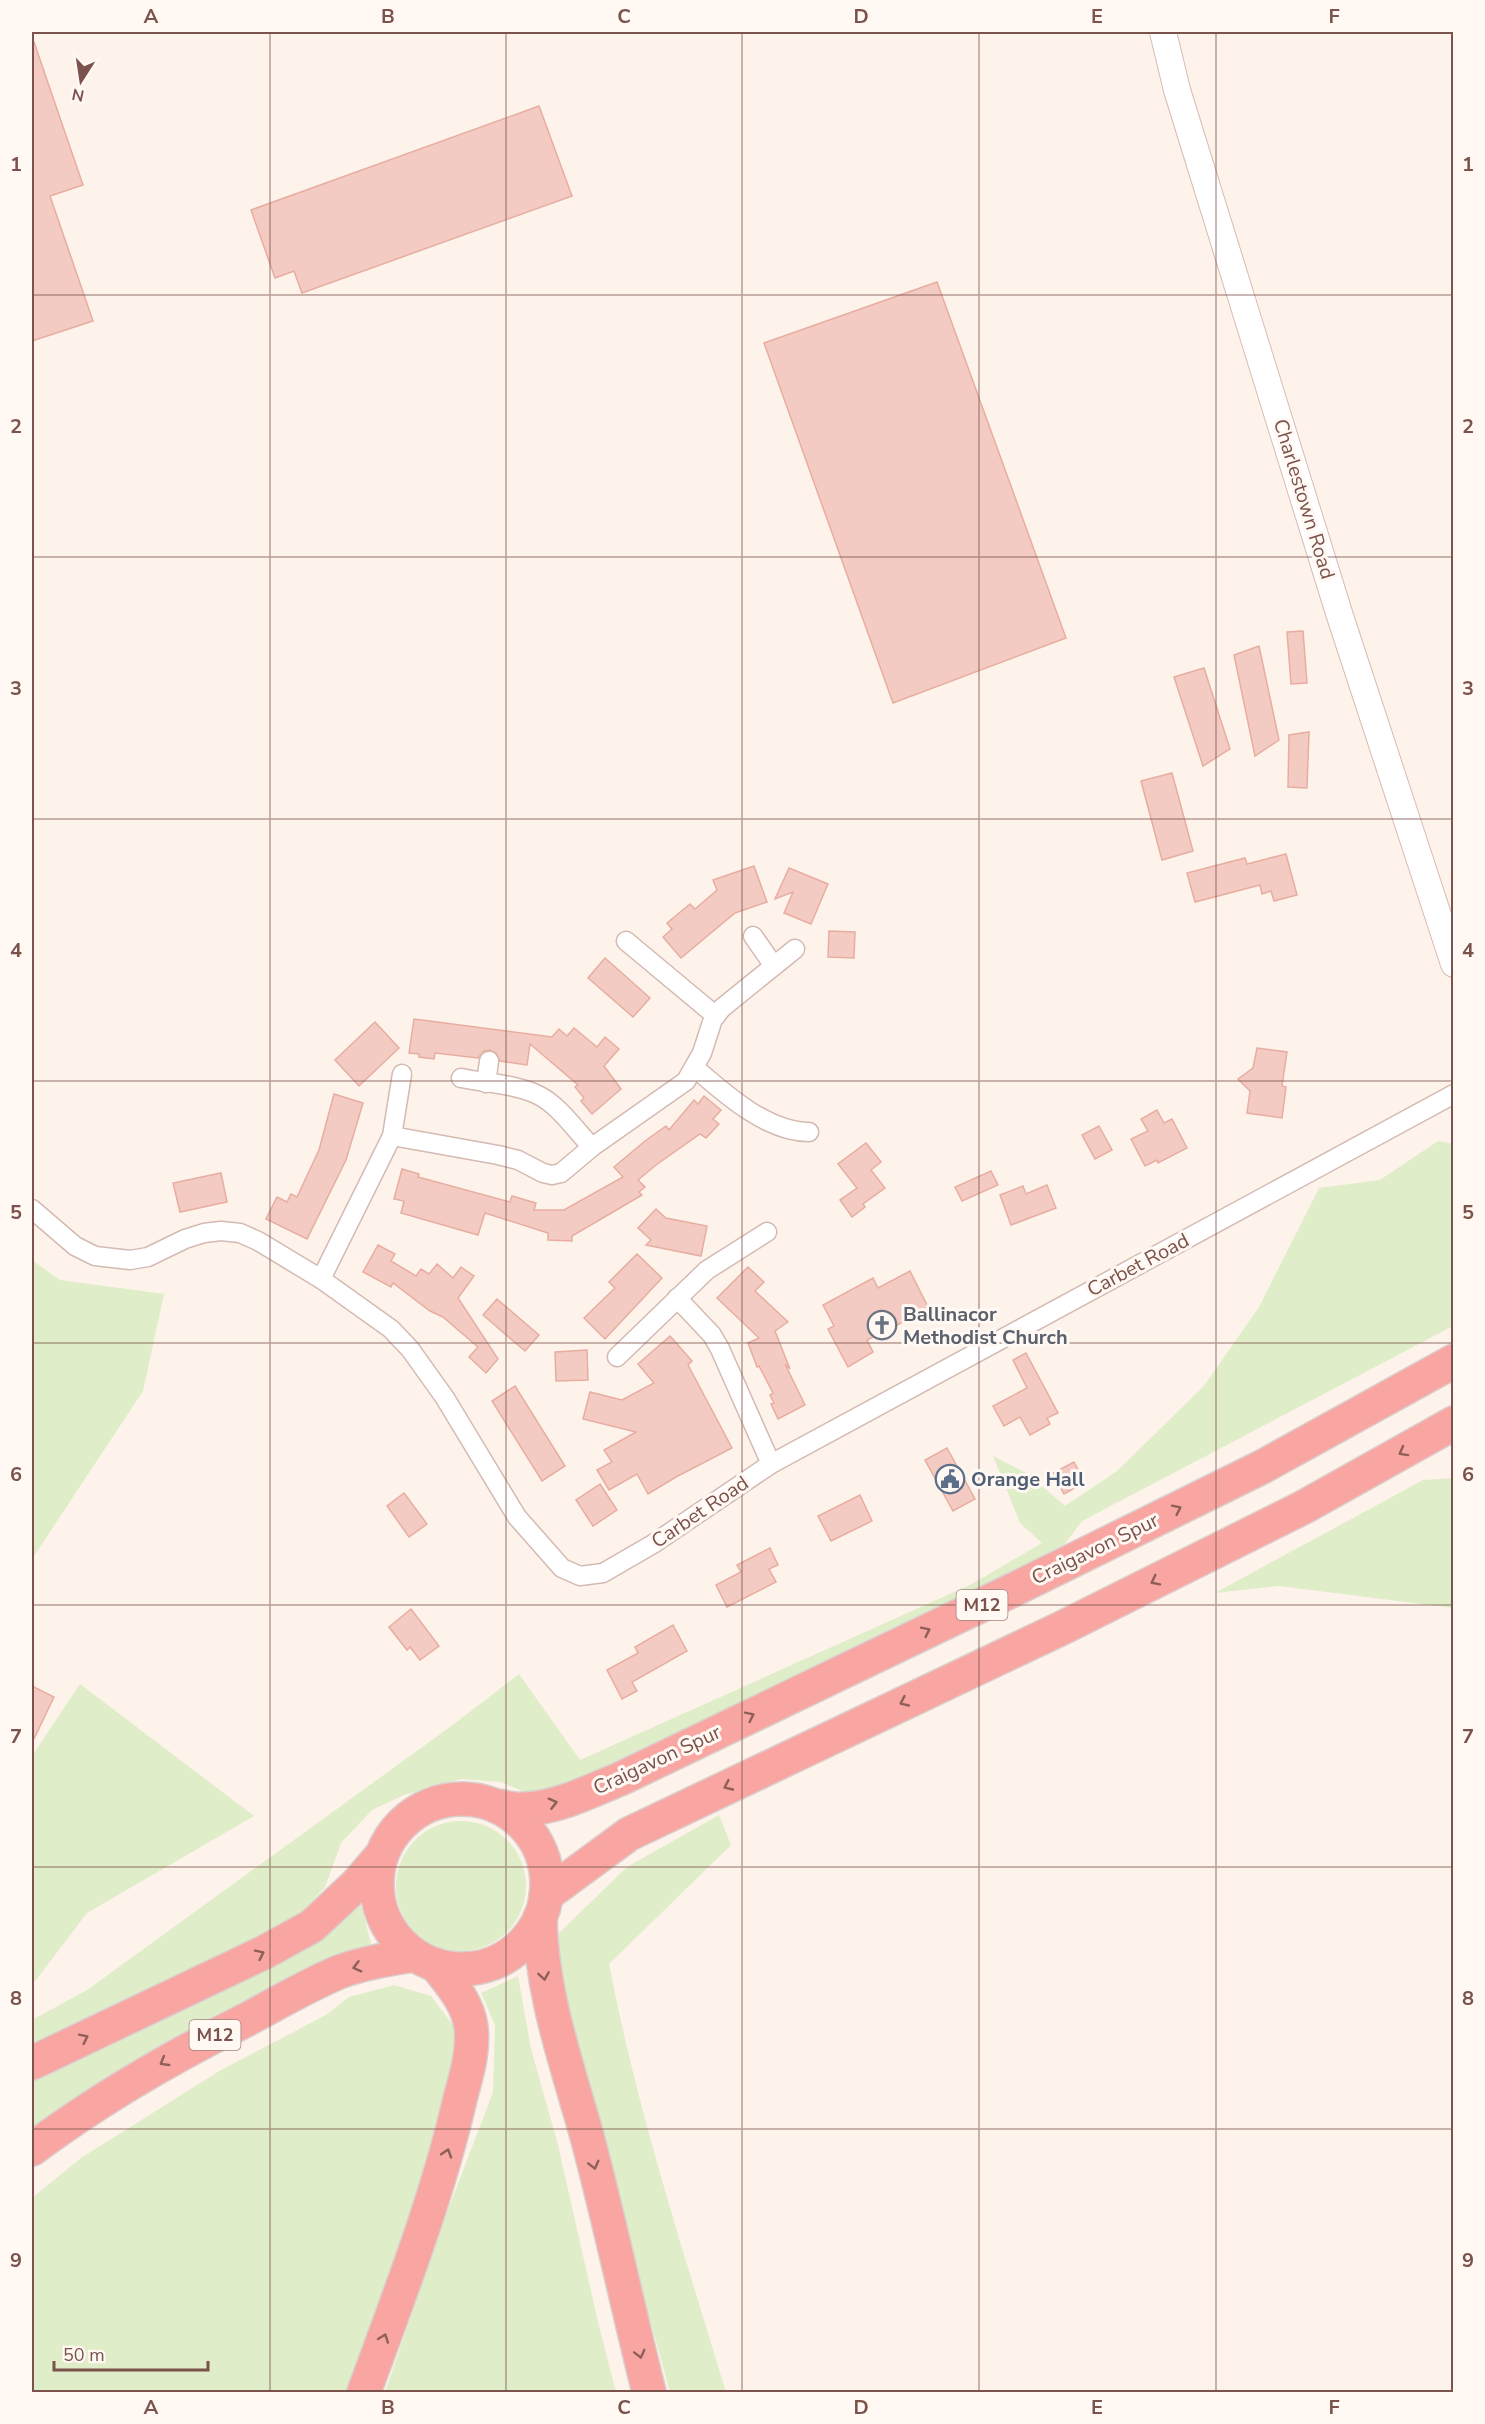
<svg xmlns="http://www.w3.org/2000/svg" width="1485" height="2424" font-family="'Nunito Sans',sans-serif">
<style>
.green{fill:#dfedc8}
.building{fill:#f4cbc2;stroke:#e8ada1;stroke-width:1.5}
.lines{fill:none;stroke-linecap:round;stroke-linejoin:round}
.street-casing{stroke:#d4bab2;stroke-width:21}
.secondary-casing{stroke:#d9bbb2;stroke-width:28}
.highway-casing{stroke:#dacfcd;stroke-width:36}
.street{stroke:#fff;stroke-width:18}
.secondary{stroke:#fff;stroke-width:26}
.highway{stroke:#f9a5a1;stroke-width:33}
.oneway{stroke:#8e5f59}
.grid{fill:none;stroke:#7b534c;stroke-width:1.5;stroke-opacity:0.55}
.labels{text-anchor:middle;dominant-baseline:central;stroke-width:6;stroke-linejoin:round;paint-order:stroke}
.shield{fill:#fff8f3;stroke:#a3847e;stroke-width:1.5}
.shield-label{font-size:18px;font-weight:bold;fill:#7b534c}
.street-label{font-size:20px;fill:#7b534c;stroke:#fff8f3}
.worship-label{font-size:20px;font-weight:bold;fill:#5b616d;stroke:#fff8f3;text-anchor:start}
.service-label{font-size:20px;font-weight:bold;fill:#4e5e75;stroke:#fff8f3;text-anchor:start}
.neatline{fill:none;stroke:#7b534c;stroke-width:2}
.grid-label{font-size:20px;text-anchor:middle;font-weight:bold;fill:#7b534c}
</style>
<rect width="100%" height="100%" fill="#fdf3eb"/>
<g class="green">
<polygon points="1438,1141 1453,1144 1453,1326 1082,1521 1055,1557 672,1739 534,1796 501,1782 461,1779 404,1795 372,1810 341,1843 325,1887 299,1915 32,2050 32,2020 87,1990 454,1724 519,1674 580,1760 972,1584 1042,1543 1020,1523 993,1456 1028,1474 1065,1506 1117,1471 1204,1386 1259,1307 1319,1188 1380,1180"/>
<polygon points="32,1260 60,1280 164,1294 143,1391 32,1559"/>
<polygon points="1453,1478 1453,1608 1279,1586 1215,1593 1423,1480"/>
<polygon points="80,1684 254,1816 87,1913 36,1980 32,1982 32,1756"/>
<path d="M719,1815L731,1845L609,1964C637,2109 683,2251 726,2392H670L566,2014L555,1937L627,1867Z"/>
<circle cx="461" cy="1886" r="65"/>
<polygon points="359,1896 371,1944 32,2128 32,2079 164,2013 321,1941"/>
<polygon points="518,1976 531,2049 558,2145 598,2322 616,2392 385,2392 443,2223 493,2092 495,2025 481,1993"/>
<polygon points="394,1985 431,1996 453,2025 457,2066 411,2217 348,2392 32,2392 32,2198 81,2158 221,2070 326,2015 349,1997"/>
</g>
<g class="building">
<polygon points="32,42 34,42 83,185 50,196 93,321 32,341"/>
<polygon points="539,106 572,196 302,293 294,271 275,278 251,210"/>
<polygon points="937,282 1066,638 893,703 764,343"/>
<polygon points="1303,631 1307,683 1291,684 1287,632"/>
<polygon points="1259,646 1279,740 1255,756 1234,655"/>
<polygon points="1204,668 1230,749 1203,766 1174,677"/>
<polygon points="1309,732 1307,788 1288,787 1289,735"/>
<polygon points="1172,773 1193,851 1162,860 1141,781"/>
<polygon points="1286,854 1297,895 1274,901 1271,891 1262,894 1260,885 1195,902 1187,873 1245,858 1247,864"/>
<polygon points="754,866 767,902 735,913 681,958 663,937 672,929 667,923 690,904 695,909 717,890 713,880"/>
<polygon points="789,868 828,884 811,924 784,913 793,892 775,899"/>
<polygon points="829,931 855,932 854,958 828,957"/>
<polygon points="605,958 650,998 633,1017 588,978"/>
<polygon points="414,1019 552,1037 559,1029 567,1036 574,1028 597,1047 605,1037 619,1049 604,1066 621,1089 592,1114 581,1101 584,1098 575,1087 578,1085 530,1044 527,1065 500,1061 496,1053 490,1050 484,1051 478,1058 435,1053 434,1059 419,1057 419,1054 409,1053"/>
<polygon points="375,1022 399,1048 359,1086 335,1060"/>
<polygon points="1257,1048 1287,1052 1282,1086 1286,1087 1282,1118 1247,1113 1250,1091 1238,1079 1253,1068"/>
<polygon points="334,1094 363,1103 346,1160 307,1239 266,1219 277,1197 287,1202 291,1194 297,1197 319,1150"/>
<polygon points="704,1096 721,1110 713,1119 719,1124 706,1138 700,1134 656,1165 638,1180 645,1187 639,1192 642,1195 572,1236 572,1241 548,1240 548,1233 485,1213 478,1235 401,1213 404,1201 394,1199 402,1169 419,1174 418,1177 510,1202 512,1196 536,1203 534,1210 564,1210 623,1177 614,1167 645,1141 666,1126 669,1130 694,1100 698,1104"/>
<polygon points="1157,1110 1164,1123 1172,1119 1187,1148 1158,1163 1157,1160 1145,1166 1131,1139 1148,1131 1141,1119"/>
<polygon points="1099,1126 1112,1150 1095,1159 1082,1135"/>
<polygon points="866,1143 881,1162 871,1170 885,1188 863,1204 865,1207 852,1217 840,1200 857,1188 838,1164"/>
<polygon points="991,1171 998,1185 962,1201 955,1187"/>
<polygon points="221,1173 227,1202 180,1212 173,1183"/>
<polygon points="1047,1185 1056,1208 1011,1225 1000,1195 1023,1186 1026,1194"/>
<polygon points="656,1209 666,1218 707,1226 701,1256 646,1245 651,1240 638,1228"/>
<polygon points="378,1245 395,1254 391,1261 416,1276 421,1269 429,1274 437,1264 453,1278 461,1267 474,1276 458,1298 498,1359 486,1373 469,1357 478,1347 443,1317 430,1311 393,1283 391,1287 363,1272"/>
<polygon points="637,1254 662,1278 605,1339 584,1318 615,1288 609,1282"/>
<polygon points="748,1267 764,1282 755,1291 788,1322 775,1331 790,1369 785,1364 805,1405 778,1419 771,1404 774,1403 770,1395 773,1393 759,1366 757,1367 748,1343 759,1338 717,1298"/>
<polygon points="910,1271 929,1309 867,1340 873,1352 848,1367 828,1329 834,1326 823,1305 873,1278 878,1288"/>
<polygon points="497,1299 539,1335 525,1351 483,1315"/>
<polygon points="670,1336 692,1361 688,1365 732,1448 676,1477 648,1494 637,1474 609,1490 597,1470 612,1462 604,1450 636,1432 583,1419 590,1392 622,1400 654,1383 638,1364"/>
<polygon points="587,1350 588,1380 556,1381 555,1352"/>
<polygon points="1026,1353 1058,1413 1047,1418 1050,1424 1030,1435 1020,1417 1004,1426 993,1406 1027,1388 1013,1360"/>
<polygon points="515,1386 565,1466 542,1481 492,1401"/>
<polygon points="947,1448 975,1499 953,1511 925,1460"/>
<polygon points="1074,1462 1085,1482 1064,1494 1053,1473"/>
<polygon points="600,1484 617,1510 593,1526 576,1500"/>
<polygon points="404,1493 427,1524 409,1537 387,1506"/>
<polygon points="860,1495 872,1521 831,1541 818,1516"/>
<polygon points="770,1548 778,1565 769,1569 776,1582 727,1607 716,1585 741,1572 737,1565"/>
<polygon points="411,1609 439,1646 420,1660 410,1647 407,1650 389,1627"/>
<polygon points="673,1625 687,1651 632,1682 637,1691 622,1699 607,1670 638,1653 635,1647"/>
<polygon points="32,1686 54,1697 32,1743"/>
</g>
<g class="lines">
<g class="street-casing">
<g id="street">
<polyline points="753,936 774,966"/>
<polyline points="626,941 716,1016"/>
<path d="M695,1068C725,1094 767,1132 809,1132"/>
<path d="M461,1078C485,1083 515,1084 538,1095C559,1105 576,1131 592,1147"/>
<polyline points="486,1083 489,1061"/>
<polyline points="392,1136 402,1074"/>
<polyline points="32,1209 75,1246 95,1256 130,1260 148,1257 185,1239 204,1233 221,1231 240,1233 258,1241 321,1279 391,1329 410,1349 445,1398 517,1517 562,1568 580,1576 603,1573 653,1544 771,1464 1454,1094"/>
<polyline points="321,1279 392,1136 498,1155 518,1160 543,1173 552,1175 561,1173 592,1147 686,1081 702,1053 713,1019 722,1008 795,949"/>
<polyline points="677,1298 712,1335 720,1349 771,1464"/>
<polyline points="617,1357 707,1270 767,1232"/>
</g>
</g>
<g class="secondary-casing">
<polyline id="secondary" points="1163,32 1177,90 1339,613 1454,964"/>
</g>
<g class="highway-casing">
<g id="highway">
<circle cx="462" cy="1884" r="85"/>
<path d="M496,1806C505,1807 515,1810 524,1809C558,1808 590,1791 620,1779L1019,1587L1262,1467L1454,1361"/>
<polyline points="546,1895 629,1834 1062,1628 1304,1507 1454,1423"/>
<path d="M540,1918C541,1994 568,2067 588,2140C610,2223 628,2308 649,2392"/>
<polyline points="32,2063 265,1952 312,1926 357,1884 381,1856"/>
<path d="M32,2149C98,2100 168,2059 242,2022C274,2005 306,1986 339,1972C363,1963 389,1959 414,1955"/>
<path d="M364,2392C399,2296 437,2199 460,2099C466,2076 474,2052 471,2027C468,2003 451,1984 436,1965"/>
</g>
</g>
<use href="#street" class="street"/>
<use href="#secondary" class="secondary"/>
<use href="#highway" class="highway"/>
</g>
<defs><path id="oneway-chevron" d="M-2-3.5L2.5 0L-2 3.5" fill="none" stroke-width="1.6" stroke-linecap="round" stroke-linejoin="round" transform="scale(1.5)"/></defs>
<g class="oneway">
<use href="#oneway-chevron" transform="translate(1403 1452) rotate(151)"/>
<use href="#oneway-chevron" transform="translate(1177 1509) rotate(-26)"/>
<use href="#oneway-chevron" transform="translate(1155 1581) rotate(153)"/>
<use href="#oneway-chevron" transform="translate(926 1631) rotate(-26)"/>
<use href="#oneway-chevron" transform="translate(904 1702) rotate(155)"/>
<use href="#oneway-chevron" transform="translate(750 1716) rotate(-26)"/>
<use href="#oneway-chevron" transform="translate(728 1786) rotate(155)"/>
<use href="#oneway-chevron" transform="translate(553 1803) rotate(-14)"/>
<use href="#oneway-chevron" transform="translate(260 1954) rotate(-26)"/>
<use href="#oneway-chevron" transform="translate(357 1967) rotate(165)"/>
<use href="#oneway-chevron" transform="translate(544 1976) rotate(81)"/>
<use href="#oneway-chevron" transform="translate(84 2038) rotate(-26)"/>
<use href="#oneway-chevron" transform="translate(164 2062) rotate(149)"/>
<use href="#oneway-chevron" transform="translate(447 2153) rotate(-72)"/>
<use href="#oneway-chevron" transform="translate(594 2165) rotate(76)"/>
<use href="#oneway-chevron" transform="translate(384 2338) rotate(-70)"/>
<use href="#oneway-chevron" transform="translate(640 2354) rotate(76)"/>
</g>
<path class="grid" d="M270,32V2392M506,32V2392M742,32V2392M979,32V2392M1216,32V2392M32,295H1454M32,557H1454M32,819H1454M32,1081H1454M32,1343H1454M32,1605H1454M32,1867H1454M32,2129H1454"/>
<defs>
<g id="church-ring" transform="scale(1.5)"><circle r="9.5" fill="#fff8f3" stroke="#6b7280" stroke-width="1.5"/><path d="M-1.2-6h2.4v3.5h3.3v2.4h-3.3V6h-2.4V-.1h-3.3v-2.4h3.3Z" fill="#6b7280"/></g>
<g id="civic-ring" transform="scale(1.5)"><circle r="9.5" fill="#fff8f3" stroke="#5c6f8a" stroke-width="1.5"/><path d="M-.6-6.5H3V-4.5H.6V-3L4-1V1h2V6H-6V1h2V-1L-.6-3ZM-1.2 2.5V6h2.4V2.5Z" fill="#5c6f8a"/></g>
</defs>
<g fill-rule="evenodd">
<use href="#church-ring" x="882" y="1325"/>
<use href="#civic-ring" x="950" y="1479"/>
</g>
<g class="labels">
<g class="shield">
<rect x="956.5" y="1590" width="51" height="30" rx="4.5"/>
<rect x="189.5" y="2020" width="51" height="30" rx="4.5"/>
</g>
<g class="shield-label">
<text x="982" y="1605">M12</text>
<text x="215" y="2035">M12</text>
</g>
<g class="street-label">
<text transform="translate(1304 499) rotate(73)">Charlestown Road</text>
<text transform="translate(1138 1265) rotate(-28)">Carbet Road</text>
<text transform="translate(700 1512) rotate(-34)">Carbet Road</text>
<text transform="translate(1095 1549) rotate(-26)">Craigavon Spur</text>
<text transform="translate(657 1760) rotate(-25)">Craigavon Spur</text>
</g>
<g class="worship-label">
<text x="903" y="1314">Ballinacor<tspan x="903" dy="23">Methodist Church</tspan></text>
</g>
<g class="service-label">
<text x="971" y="1479">Orange Hall</text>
</g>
</g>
<rect width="1485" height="2424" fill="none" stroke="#fff8f3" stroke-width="66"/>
<g transform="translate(81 81) rotate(192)" stroke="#fff8f3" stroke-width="4.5" paint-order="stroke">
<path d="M0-4.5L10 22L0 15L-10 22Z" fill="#7b534c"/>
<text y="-9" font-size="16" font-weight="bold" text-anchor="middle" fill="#7b534c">N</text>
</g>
<path d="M54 2361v9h154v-9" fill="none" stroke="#7b534c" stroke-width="3"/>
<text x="63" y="2361" font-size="18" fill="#7b534c" stroke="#fff8f3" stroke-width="4.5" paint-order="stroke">50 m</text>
<rect x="33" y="33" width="1419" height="2358" class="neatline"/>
<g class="grid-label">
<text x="151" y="23">A</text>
<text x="388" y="23">B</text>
<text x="624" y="23">C</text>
<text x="861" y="23">D</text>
<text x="1097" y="23">E</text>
<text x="1334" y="23">F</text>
<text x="16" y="171">1</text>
<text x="1468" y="171">1</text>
<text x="16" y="433">2</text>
<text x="1468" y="433">2</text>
<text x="16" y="695">3</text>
<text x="1468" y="695">3</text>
<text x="16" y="957">4</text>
<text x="1468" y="957">4</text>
<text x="16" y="1219">5</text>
<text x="1468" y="1219">5</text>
<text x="16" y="1481">6</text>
<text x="1468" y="1481">6</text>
<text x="16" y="1743">7</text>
<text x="1468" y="1743">7</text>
<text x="16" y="2005">8</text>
<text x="1468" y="2005">8</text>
<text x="16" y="2267">9</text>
<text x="1468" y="2267">9</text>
<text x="151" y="2414">A</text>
<text x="388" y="2414">B</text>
<text x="624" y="2414">C</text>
<text x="861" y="2414">D</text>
<text x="1097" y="2414">E</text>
<text x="1334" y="2414">F</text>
</g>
</svg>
